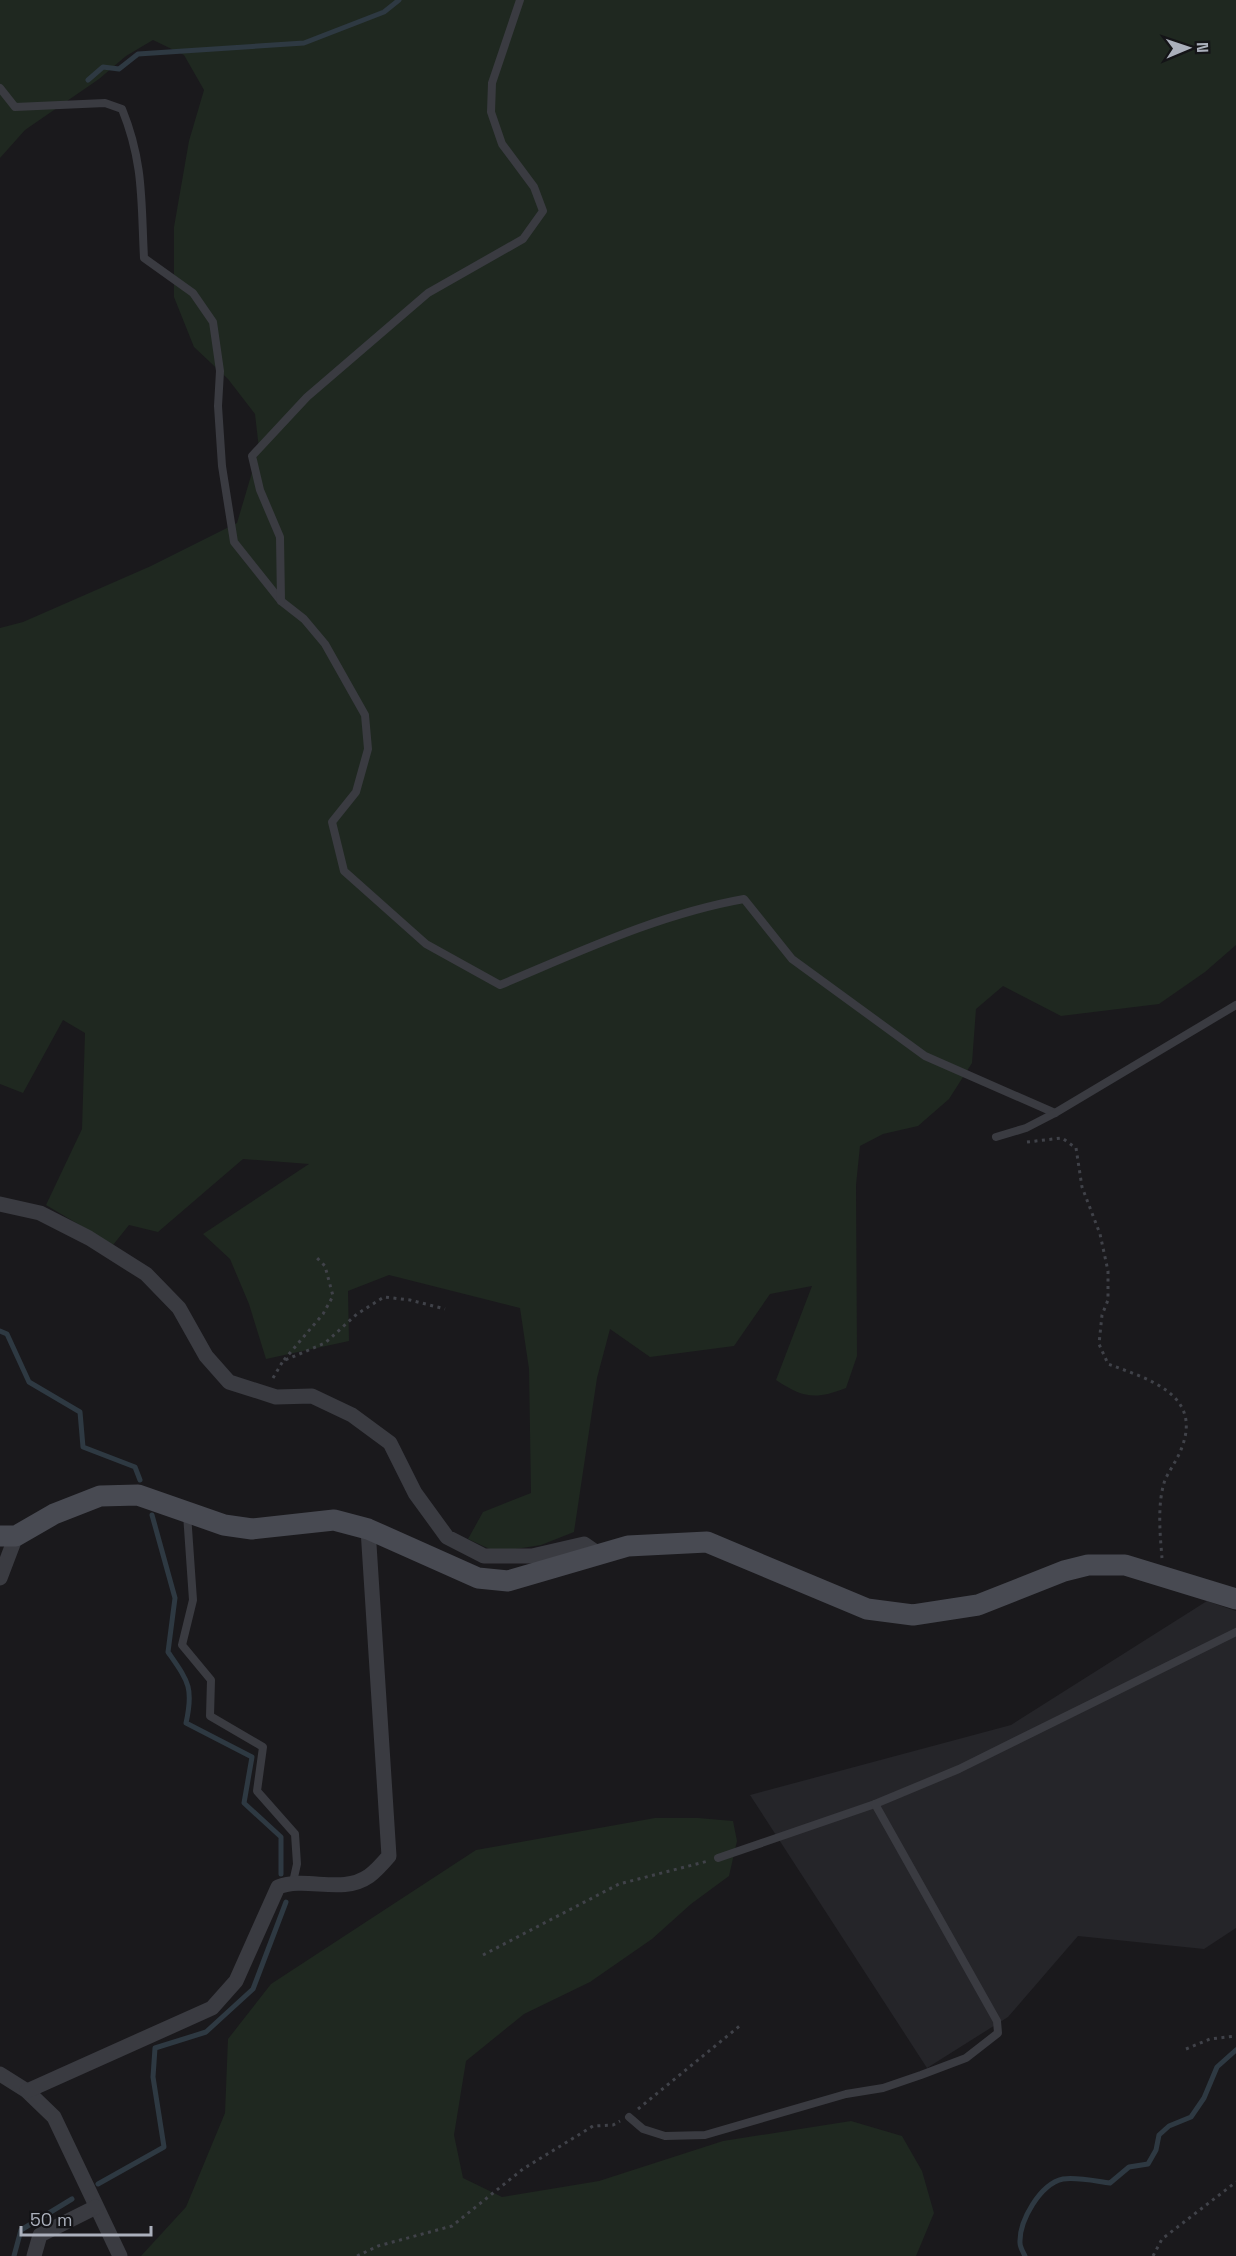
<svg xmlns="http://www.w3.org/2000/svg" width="1236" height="2256" font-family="'Space Grotesk',sans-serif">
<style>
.built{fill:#252529}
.green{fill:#1f2820}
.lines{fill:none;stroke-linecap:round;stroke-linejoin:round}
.stream{stroke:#2e3942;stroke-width:5}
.path{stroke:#404249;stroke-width:3;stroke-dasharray:3 4.5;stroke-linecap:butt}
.lane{stroke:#3a3b41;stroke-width:8}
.street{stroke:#3a3b41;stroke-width:15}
.secondary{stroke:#484a52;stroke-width:21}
</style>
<rect width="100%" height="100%" fill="#1a191c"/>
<polygon class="built" points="1207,1601 1236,1611 1236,1928 1204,1949 1078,1936 1008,2017 927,2068 750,1795 1011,1725"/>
<g class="green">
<path d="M0,0H1236V945L1205,972L1159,1004L1061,1016L1003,986L976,1009L972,1063L949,1099L918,1126L883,1134L860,1146L856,1185L857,1356L846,1388C815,1400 803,1398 776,1380L812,1286L770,1294L734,1346L650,1357L610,1329L597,1378L574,1532L541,1545L496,1552L468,1539L483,1512L531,1493L529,1369L520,1308L389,1275L348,1291L349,1341L266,1359L249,1304L230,1259L203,1234L309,1164L243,1159L158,1232L129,1225L113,1245L46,1205L82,1129L85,1033L63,1020L23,1093L0,1084V628L23,622L151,566L237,523L259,449L255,414L228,379L194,347L174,297V227L189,141L204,90L184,55L153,40L126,56L99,79L25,130L0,158Z"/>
<polygon points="655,1818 698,1818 733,1821 737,1841 729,1876 691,1904 652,1939 590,1982 524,2014 466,2061 454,2135 463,2178 502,2197 599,2181 723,2141 851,2121 902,2136 922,2171 934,2213 916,2256 141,2256 186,2207 225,2113 228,2039 271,1984 476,1850"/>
</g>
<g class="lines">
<g class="stream">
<polyline points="88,80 103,67 119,69 138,54 304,43 384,12 399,0"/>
<polyline points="0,1331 7,1334 29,1382 80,1412 83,1447 135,1467 140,1480"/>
<path d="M152,1515L175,1598L168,1652C188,1681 194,1687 186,1723L252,1757L244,1803L281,1837V1874"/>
<polyline points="98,2184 164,2147 153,2077 155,2048 206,2032 253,1989 286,1902"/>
<polyline points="14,2256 21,2230 72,2199"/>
<path d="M1025,2256C1023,2252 1020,2247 1020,2243C1019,2221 1040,2184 1063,2179C1077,2177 1095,2181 1110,2183L1129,2167L1148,2164L1156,2150L1159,2135L1169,2126L1191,2117L1204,2098L1217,2067L1236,2050"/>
</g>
<g class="path">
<path d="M1027,1142L1062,1138L1076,1148L1082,1187L1100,1234L1108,1271V1300L1102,1315L1099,1344L1108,1364C1148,1379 1202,1394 1182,1447C1178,1459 1170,1469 1165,1480C1157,1503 1160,1534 1162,1558"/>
<polyline points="284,1360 323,1314 333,1296 325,1266 315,1256"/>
<polyline points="273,1378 283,1361 325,1343 357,1314 384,1297 410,1300 445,1309"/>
<polyline points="483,1955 619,1884 708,1861"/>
<polyline points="1186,2049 1210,2039 1236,2036"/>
<polyline points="638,2109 742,2024"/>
<polyline points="357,2256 378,2246 452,2226 523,2169 593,2126 613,2125 620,2121"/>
<polyline points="1153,2256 1162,2239 1236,2182"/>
</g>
<g class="lane">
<path d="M0,88L15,107L105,103L122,109C144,163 141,202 144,258L193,293L213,322L220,371L218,406L222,466L234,542L281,601L304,619L325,644L365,715L368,749L356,792L332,822L344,871L426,944L500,985C579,952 659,914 744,899L792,959L925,1056L1055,1113"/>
<polyline points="281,601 280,537 260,490 252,456 307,397 428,293 523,239 543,211 534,187 502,144 491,112 492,83 520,0"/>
<polyline points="996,1137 1026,1128 1055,1113 1236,1005"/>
<polyline points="187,1514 193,1600 182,1645 211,1680 210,1716 263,1747 257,1791 295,1834 297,1864 293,1882"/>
<polyline points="718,1858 875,1804"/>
<polyline points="629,2117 643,2129 665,2136 705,2135 846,2094 883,2088 921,2075 966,2058 998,2033 997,2021 875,1804 959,1769 1236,1632"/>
</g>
<g class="street">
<polyline points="0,1204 40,1213 89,1238 146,1274 179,1308 206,1356 229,1382 276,1397 312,1396 352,1415 390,1443 415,1493 447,1537 484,1556 532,1556 584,1544 600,1555"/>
<polyline points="0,1578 16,1536"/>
<polyline points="0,2074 27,2091 54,2117 120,2256"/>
<path d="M27,2091L212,2008L236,1981L278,1887C307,1876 342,1895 369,1876C376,1871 383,1863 389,1856L368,1529"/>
<polyline points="34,2256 40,2235 96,2207"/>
</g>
<polyline class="secondary" points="0,1536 16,1536 54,1514 100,1496 138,1495 224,1525 252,1529 334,1520 368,1529 478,1578 508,1581 628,1546 707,1542 867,1609 913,1615 978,1605 1064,1571 1088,1565 1125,1565 1236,1599"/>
</g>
<g transform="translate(1188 48) rotate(88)" stroke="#141417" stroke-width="4.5" paint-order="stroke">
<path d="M0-4.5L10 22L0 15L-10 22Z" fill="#abb0bc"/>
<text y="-9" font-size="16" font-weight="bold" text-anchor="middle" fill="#abb0bc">N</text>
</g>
<path d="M21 2226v9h130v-9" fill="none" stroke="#abb0bc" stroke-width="3"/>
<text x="30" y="2226" font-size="18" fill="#abb0bc" stroke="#141417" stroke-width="4.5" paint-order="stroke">50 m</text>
</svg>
